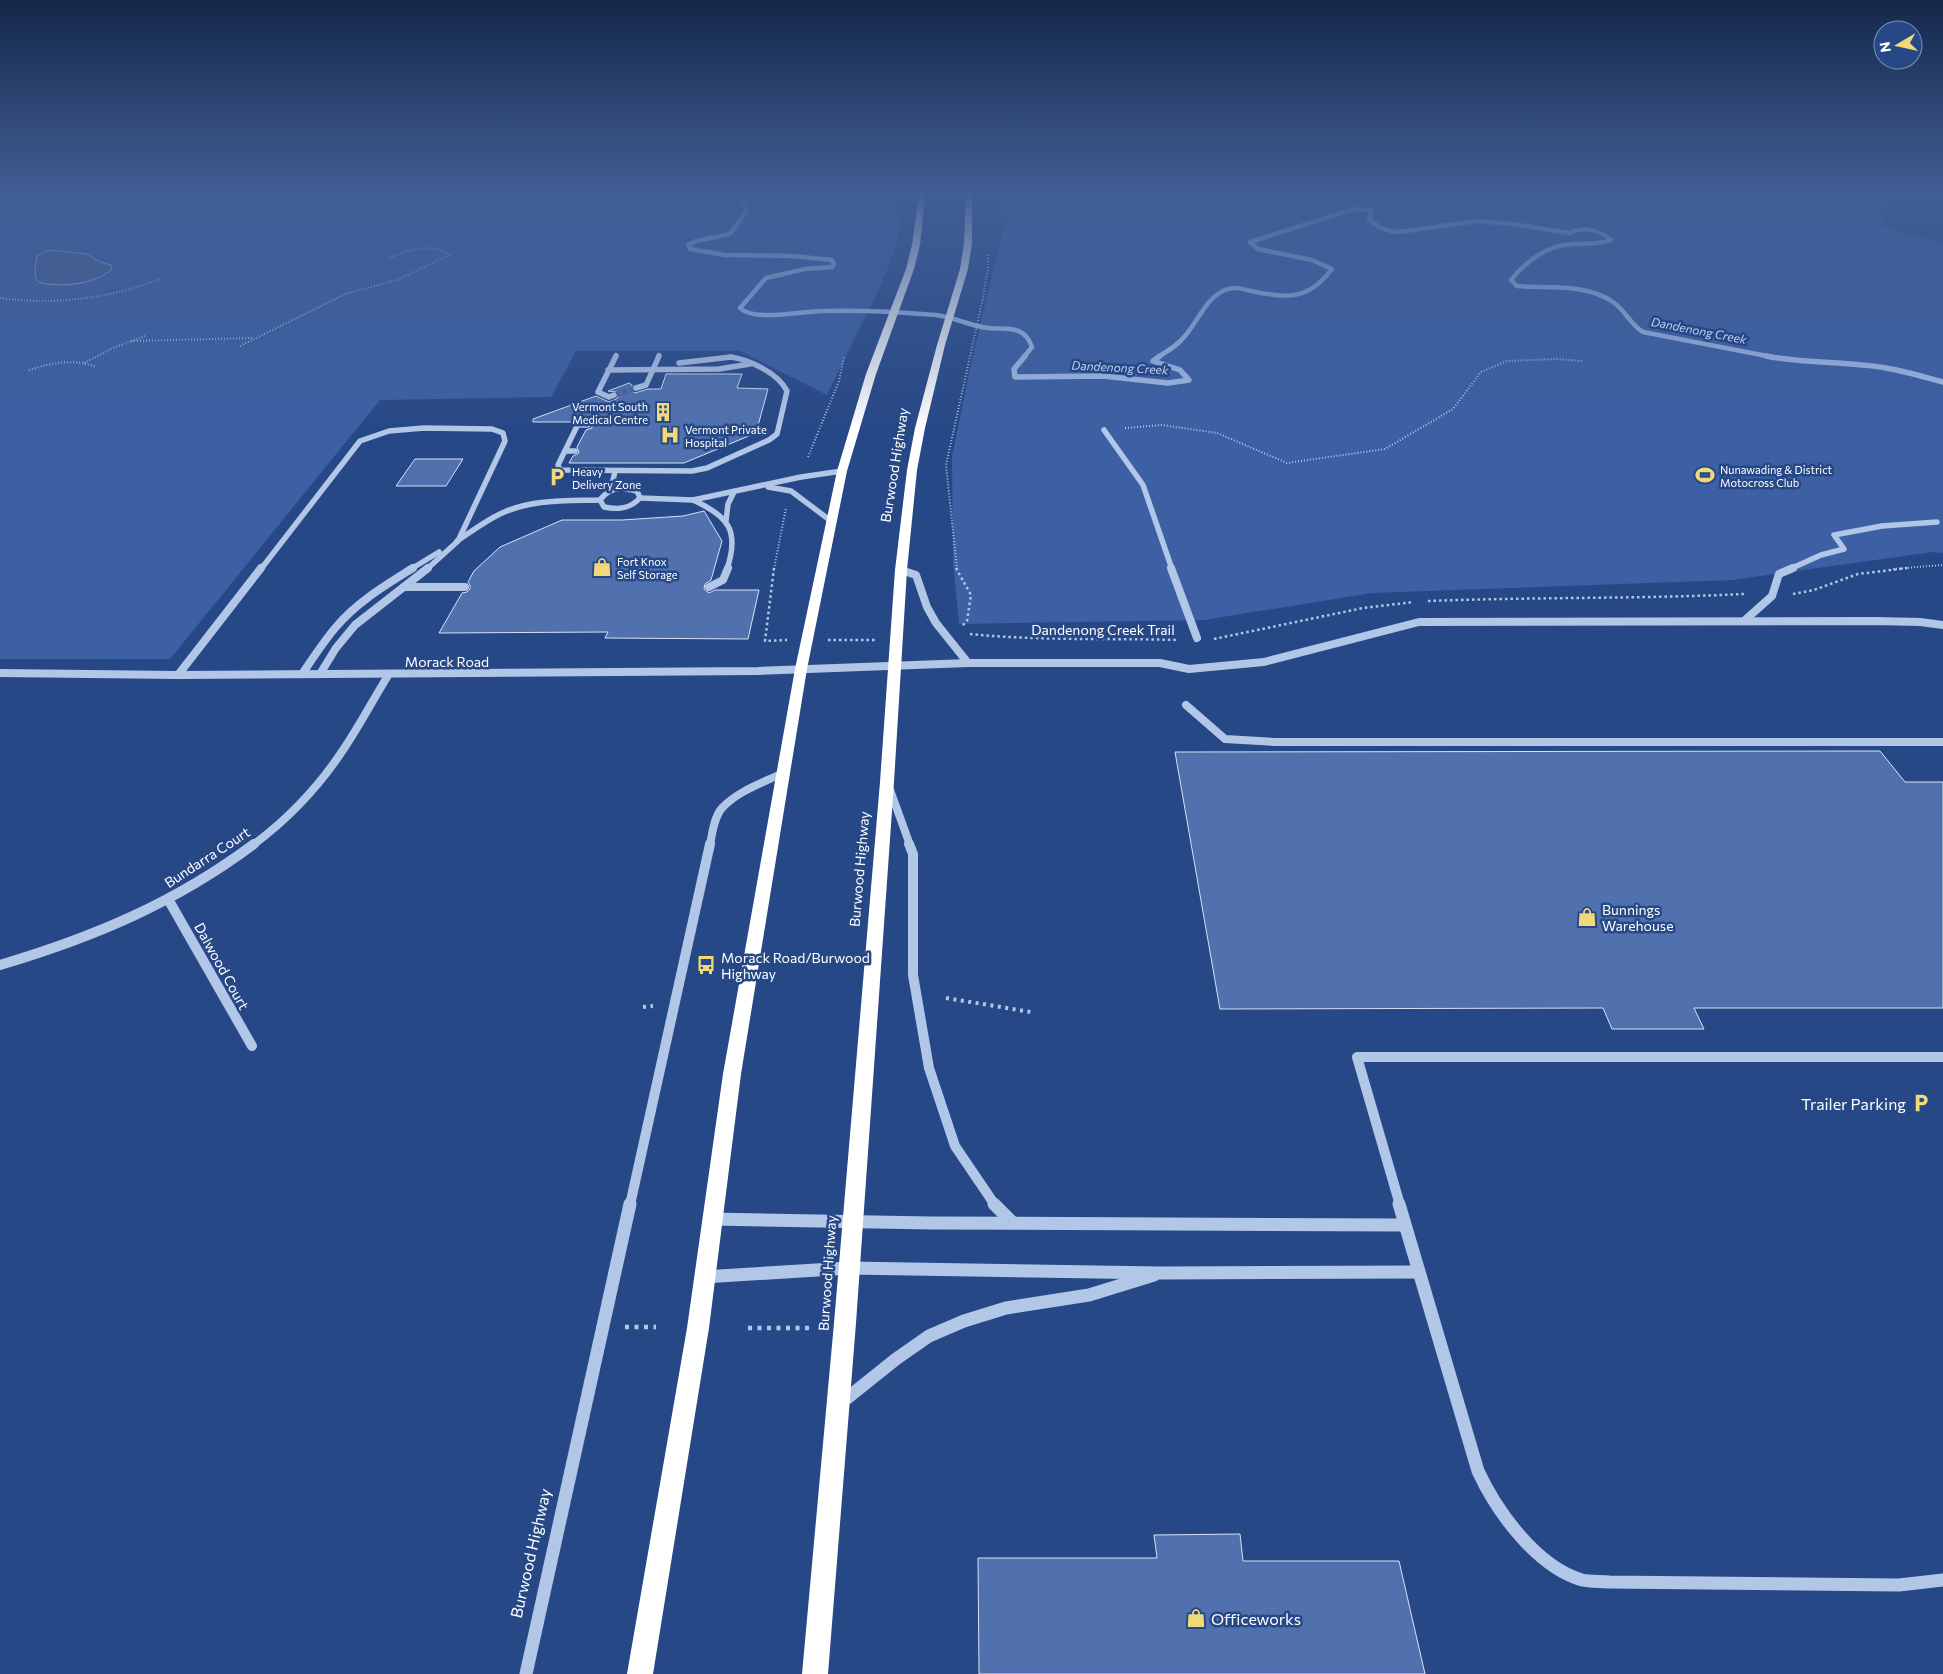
<svg xmlns="http://www.w3.org/2000/svg" width="1943" height="1674" font-family="Commissioner,sans-serif">
<style>
.green{fill:#3c60a3}
.water{fill:#465d8a;stroke:#a7bfe9}
.lines{fill:none;stroke-linecap:round;stroke-linejoin:round}
.stream-far1{stroke:#a7bfe9;stroke-width:4.5}
.stream{stroke:#a7bfe9;stroke-width:5.5}
.building{fill:#5071ae;stroke:#d6e2f6}
.minor-tunnel{stroke:#476398;stroke-width:5.5;stroke-dasharray:5.5 3;stroke-linecap:butt}
.path-far3{stroke:#b2c6e8;stroke-width:2;stroke-dasharray:1 2;stroke-linecap:butt}
.path-far2{stroke:#b2c6e8;stroke-width:2.5;stroke-dasharray:2.5 3;stroke-linecap:butt}
.path-far1{stroke:#b2c6e8;stroke-width:4;stroke-dasharray:3 4.5;stroke-linecap:butt}
.path{stroke:#b2c6e8;stroke-width:4.5;stroke-dasharray:4 5.5;stroke-linecap:butt}
.minor-far4{stroke:#b2c6e8;stroke-width:4.5}
.minor-far3{stroke:#b2c6e8;stroke-width:5.5}
.minor-far2{stroke:#b2c6e8;stroke-width:8}
.minor-far1{stroke:#b2c6e8;stroke-width:10}
.minor{stroke:#b2c6e8;stroke-width:13}
.highway{fill:#fff;fill-rule:evenodd}
.labels{text-anchor:middle;dominant-baseline:central;stroke-width:5;stroke-linejoin:round;paint-order:stroke}
.far-poi-label{font-size:11px;fill:#fff;stroke:#274886;text-anchor:start}
.far-water-label{font-size:12px;font-style:italic;fill:#bed0ef;stroke:#274886}
.street-label{font-size:14px;fill:#fff;stroke:#274886}
.poi-label{font-size:14px;fill:#fff;stroke:#274886;text-anchor:start}
.near-poi-label{font-size:16px;fill:#fff;stroke:#274886;text-anchor:end}
.near-street-label{font-size:16px;fill:#fff;stroke:#274886}
</style>
<rect width="100%" height="100%" fill="#274886"/>
<g class="green">
<polygon points="0,194 765,194 776,198 898,195 901,226 890,262 879,289 827,395 740,351 576,351 551,397 380,400 170,659 0,659"/>
<polygon points="998,194 1889,194 1884,227 1943,243 1943,553 1933,552 1732,580 1372,593 1204,620 959,624 953,561 952,456 971,364 1003,229"/>
</g>
<path class="water" d="M49,250L87,254L100,262L111,265L112,269C94,285 63,287 41,283L37,281C33,274 36,264 37,256Z"/>
<g class="lines">
<g class="stream-far1">
<path d="M730,194L742,200L747,211L730,234L696,241L688,245L690,249L725,255L792,256L832,260L834,264L832,267L805,269L766,278L740,308C754,322 802,311 822,311C858,310 900,312 936,315C954,317 970,326 988,328C1007,330 1024,324 1032,347L1024,357"/>
<path d="M1158,357C1168,351 1178,345 1185,336C1198,321 1206,298 1225,290C1234,286 1242,289 1251,291C1287,298 1308,301 1332,269L1312,260L1258,249L1250,242L1354,209L1372,210L1369,219C1379,228 1386,231 1399,232L1477,221L1512,224L1569,233C1584,226 1599,230 1611,240C1598,245 1586,243 1573,244C1548,245 1526,261 1511,280L1517,286C1548,289 1586,283 1613,302C1625,310 1630,324 1643,332L1772,357"/>
</g>
<g class="stream">
<polyline points="1025,356 1014,369 1015,377 1103,376 1168,383 1189,380 1180,370 1153,361 1160,356"/>
<path d="M1766,356C1806,364 1846,361 1886,368C1905,371 1924,377 1943,382"/>
</g>
</g>
<g class="building">
<polygon points="666,374 742,374 737,388 768,389 756,433 684,463 569,463 573,456 579,453 577,447 586,430 592,428 592,422 579,417 574,422 533,422 533,419 596,396 609,402 616,399 619,396 617,392 608,391 629,383 632,385 632,391 635,393 648,389 661,389"/>
<polygon points="415,459 463,459 446,486 396,486"/>
<polygon points="704,511 722,541 711,580 705,584 704,589 709,593 715,590 759,590 748,639 605,638 608,632 439,633 462,593 467,592 470,589 470,585 468,582 474,571 500,547 562,520 622,520 683,516"/>
<polygon points="1880,751 1905,782 1943,782 1943,1008 1694,1008 1704,1029 1612,1029 1603,1008 1220,1009 1175,752"/>
<polygon points="1240,1534 1243,1561 1399,1561 1425,1674 979,1674 978,1558 1157,1558 1154,1535"/>
</g>
<g class="lines">
<polyline class="minor-tunnel" points="614,395 636,388"/>
<g class="path-far3">
<path d="M389,258C408,250 427,244 446,252L447,256"/>
<path d="M0,298C55,305 109,299 160,279"/>
<polyline points="131,341 253,338"/>
<polyline points="240,346 345,294 397,280 453,253"/>
<polyline points="84,363 113,348 145,336"/>
<path d="M29,370C51,363 73,358 96,367"/>
<polyline points="1125,428 1162,425 1217,433 1287,463 1385,449 1453,409 1481,372 1507,361 1556,359 1583,361"/>
<polyline points="808,457 839,381 844,357"/>
<polyline points="774,569 786,508"/>
<polyline points="957,569 946,465 983,298 988,268 988,253"/>
<polyline points="1893,569 1943,565"/>
</g>
<g class="path-far2">
<polyline points="774,568 765,641 787,640"/>
<polyline points="956,568 971,595 967,621 962,626"/>
<polyline points="1793,594 1814,590 1858,574 1908,568"/>
<path d="M1428,601C1533,597 1639,599 1744,594"/>
<path d="M970,634C1039,641 1109,638 1178,640"/>
<polyline points="1214,639 1363,608 1414,602"/>
<polyline points="828,640 875,640"/>
</g>
<g class="path-far1">
<polyline points="946,998 1031,1012"/>
<polyline points="643,1007 653,1006"/>
</g>
<g class="path">
<polyline points="625,1327 656,1327"/>
<polyline points="748,1328 811,1328"/>
</g>
<g class="minor-far4">
<polyline points="615,357 616,355"/>
<polyline points="658,357 659,355"/>
<polyline points="729,357 732,357"/>
</g>
<g class="minor-far3">
<polyline points="608,370 719,369 750,364"/>
<polyline points="636,388 646,385 659,356"/>
<polyline points="614,395 609,397 598,392 616,356"/>
<path d="M579,422L558,465L560,470L692,471L707,468L769,440L777,434L787,391C778,373 750,360 731,357L679,363"/>
<polyline points="577,425 588,425"/>
<polyline points="1104,430 1143,485 1172,569"/>
<polyline points="565,451 575,451"/>
<polyline points="768,487 791,491 831,521"/>
<path d="M622,488L637,491L640,498C630,509 618,510 604,507L600,500C606,492 612,489 622,488Z"/>
<polyline points="611,490 615,471"/>
<polyline points="640,498 693,500 801,477 842,471"/>
<path d="M693,500C728,516 740,530 727,569"/>
<polyline points="726,521 728,504 734,492"/>
<path d="M457,541C471,532 485,521 500,514C531,499 566,501 600,500"/>
<polyline points="261,569 360,441 389,431 424,428 492,429 503,433 505,441 458,541 427,569"/>
<polyline points="411,569 439,552"/>
<polyline points="1790,569 1821,555 1844,549 1834,535 1882,526 1937,522"/>
</g>
<g class="minor-far2">
<polyline points="1171,568 1197,638"/>
<polyline points="901,570 916,575 927,607 936,623 968,663"/>
<polyline points="404,587 465,587"/>
<polyline points="709,587 723,580 728,568"/>
<polyline points="1744,621 1772,596 1779,574 1793,568"/>
<polyline points="0,673 178,675 758,671 968,663 1160,663 1189,669 1264,662 1419,622 1875,621 1920,622 1943,625"/>
<path d="M302,674C313,658 324,641 336,627C357,602 386,585 413,568"/>
<polyline points="320,674 336,648 355,625 428,568"/>
<polyline points="178,675 261,568"/>
<polyline points="1186,705 1225,739 1275,742 1943,742"/>
<polyline points="889,787 910,845"/>
<path d="M253,845C288,819 321,784 345,747C361,723 374,698 389,674"/>
<path d="M710,845C712,834 714,817 722,808C738,791 762,783 783,773"/>
</g>
<g class="minor-far1">
<polyline points="909,844 913,854 913,975 929,1068 955,1146 995,1205"/>
<polyline points="168,899 252,1046"/>
<path d="M0,965C94,937 175,903 254,844"/>
<polyline points="630,1205 710,844"/>
<polyline points="1400,1205 1357,1057 1943,1057"/>
</g>
<g class="minor">
<polyline points="994,1204 1013,1223"/>
<path d="M1399,1204L1478,1471C1497,1512 1537,1567 1582,1580C1591,1582 1600,1581 1609,1582L1899,1585L1943,1580"/>
<polyline points="712,1219 930,1223 1404,1225"/>
<polyline points="703,1277 849,1268 1161,1273 1417,1272"/>
<polyline points="841,1403 896,1359 929,1336 964,1321 1006,1308 1089,1295 1154,1275"/>
<polyline points="526,1674 630,1204"/>
</g>
<g class="highway">
<polygon points="919,194 925,194 920,245 914,269 876,374 847,471 807,669 741,1074 709,1328 653,1674 627,1674 687,1328 723,1074 795,669 837,471 866,374 906,269 912,245"/>
<polygon points="966,194 972,194 972,243 968,269 945,345 925,428 917,470 907,570 894,782 856,1323 828,1674 802,1674 834,1323 880,782 895,570 907,470 915,428 937,345 960,269 964,243"/>
</g>
</g>
<linearGradient id="sky" x2="0" y2="1"><stop stop-color="#15284a"/><stop offset="0.45" stop-color="#415e95"/><stop offset="1" stop-color="#415e95" stop-opacity="0"/></linearGradient>
<rect width="1943" height="429" fill="url(#sky)"/>
<defs>
<g id="building-bare" transform="scale(1.5)"><path d="M-4-6H4V6H1V3H-1V6H-4ZM-2.5-4.3h1.7v1.8h-1.7ZM.8-4.3h1.7v1.8H.8ZM-2.5-1h1.7V.8h-1.7ZM.8-1h1.7V.8H.8Z" fill="#f0d978" stroke="#274886" stroke-width="2.5" paint-order="stroke"/></g>
<g id="hospital-bare" transform="scale(1.5)"><path d="M-5-5h3v3.5h4V-5h3V5h-3V1.5h-4V5h-3Z" fill="#f0d978" stroke="#274886" stroke-width="2.5" paint-order="stroke"/></g>
<g id="stadium-bare" transform="scale(1.5)"><path d="M0-5a6.5 5 0 1 0 0 10a6.5 5 0 1 0 0-10ZM-3.5-1.8h7v3.6h-7Z" fill="#f0d978" stroke="#274886" stroke-width="2.5" paint-order="stroke"/></g>
<g id="parking-bare" transform="scale(1.5)"><path d="M-3.5-5.5H1a3.5 3.5 0 0 1 0 7H-1V5.5H-3.5ZM-1-3.4V-.6H.8a1.4 1.4 0 0 0 0-2.8Z" fill="#f0d978" stroke="#274886" stroke-width="2.5" paint-order="stroke"/></g>
<g id="shop-bare" transform="scale(1.5)"><path d="M-5-2.5h2.3a2.7 3.5 0 0 1 5.4 0H5L5.5 6h-11ZM-1.5-2.5h3a1.5 2.3 0 0 0-3 0Z" fill="#f0d978" stroke="#274886" stroke-width="2.5" paint-order="stroke"/></g>
<g id="bus-bare" transform="scale(1.5)"><path d="M-5-6H5V4H4V6H2V4H-2V6H-4V4H-5ZM-3.5-4V0h7V-4ZM-3.5 1.2v1.5H-2V1.2ZM2 1.2v1.5H3.5V1.2Z" fill="#f0d978" stroke="#274886" stroke-width="2.5" paint-order="stroke"/></g>
</defs>
<g fill-rule="evenodd">
<use href="#building-bare" x="663" y="412"/>
<use href="#hospital-bare" x="670" y="435"/>
<use href="#stadium-bare" x="1705" y="475"/>
<use href="#parking-bare" x="557" y="477"/>
<use href="#shop-bare" x="602" y="567"/>
<use href="#shop-bare" x="1587" y="917"/>
<use href="#bus-bare" x="706" y="965"/>
<use href="#parking-bare" x="1921" y="1103"/>
<use href="#shop-bare" x="1196" y="1618"/>
</g>
<g class="labels">
<g class="far-poi-label">
<text x="648" y="406" text-anchor="end">Vermont South<tspan x="648" dy="13">Medical Centre</tspan></text>
<text x="685" y="429">Vermont Private<tspan x="685" dy="13">Hospital</tspan></text>
<text x="1720" y="469">Nunawading &amp; District<tspan x="1720" dy="13">Motocross Club</tspan></text>
<text x="572" y="471">Heavy<tspan x="572" dy="13">Delivery Zone</tspan></text>
<text x="617" y="561">Fort Knox<tspan x="617" dy="13">Self Storage</tspan></text>
</g>
<g class="far-water-label">
<text transform="translate(1699 330) rotate(11)">Dandenong Creek</text>
<text transform="translate(1120 367) rotate(3)">Dandenong Creek</text>
</g>
<g class="street-label">
<text transform="translate(894 465) rotate(-81)">Burwood Highway</text>
<text x="1103" y="629">Dandenong Creek Trail</text>
<text x="447" y="661">Morack Road</text>
<text transform="translate(207 857) rotate(-33)">Bundarra Court</text>
<text transform="translate(859 869) rotate(-85)">Burwood Highway</text>
<text transform="translate(222 966) rotate(61)">Dalwood Court</text>
<text transform="translate(827 1273) rotate(-86)">Burwood Highway</text>
</g>
<g class="poi-label">
<text x="1602" y="909">Bunnings<tspan x="1602" dy="16">Warehouse</tspan></text>
<text x="721" y="957">Morack Road/Burwood<tspan x="721" dy="16">Highway</tspan></text>
</g>
<g class="near-poi-label">
<text x="1906" y="1103">Trailer Parking</text>
<text x="1211" y="1618" text-anchor="start">Officeworks</text>
</g>
<g class="near-street-label">
<text transform="translate(530 1553) rotate(-77)">Burwood Highway</text>
</g>
</g>
<g transform="translate(1898 45) rotate(261)"><circle r="24" fill="#274886" stroke="#7d91b6"/>
<path d="M0-4L9 19L0 12L-9 19Z" fill="#f0d978"/>
<text y="-8" font-size="14" font-weight="bold" text-anchor="middle" fill="#ffffff">N</text>
</g>
</svg>
